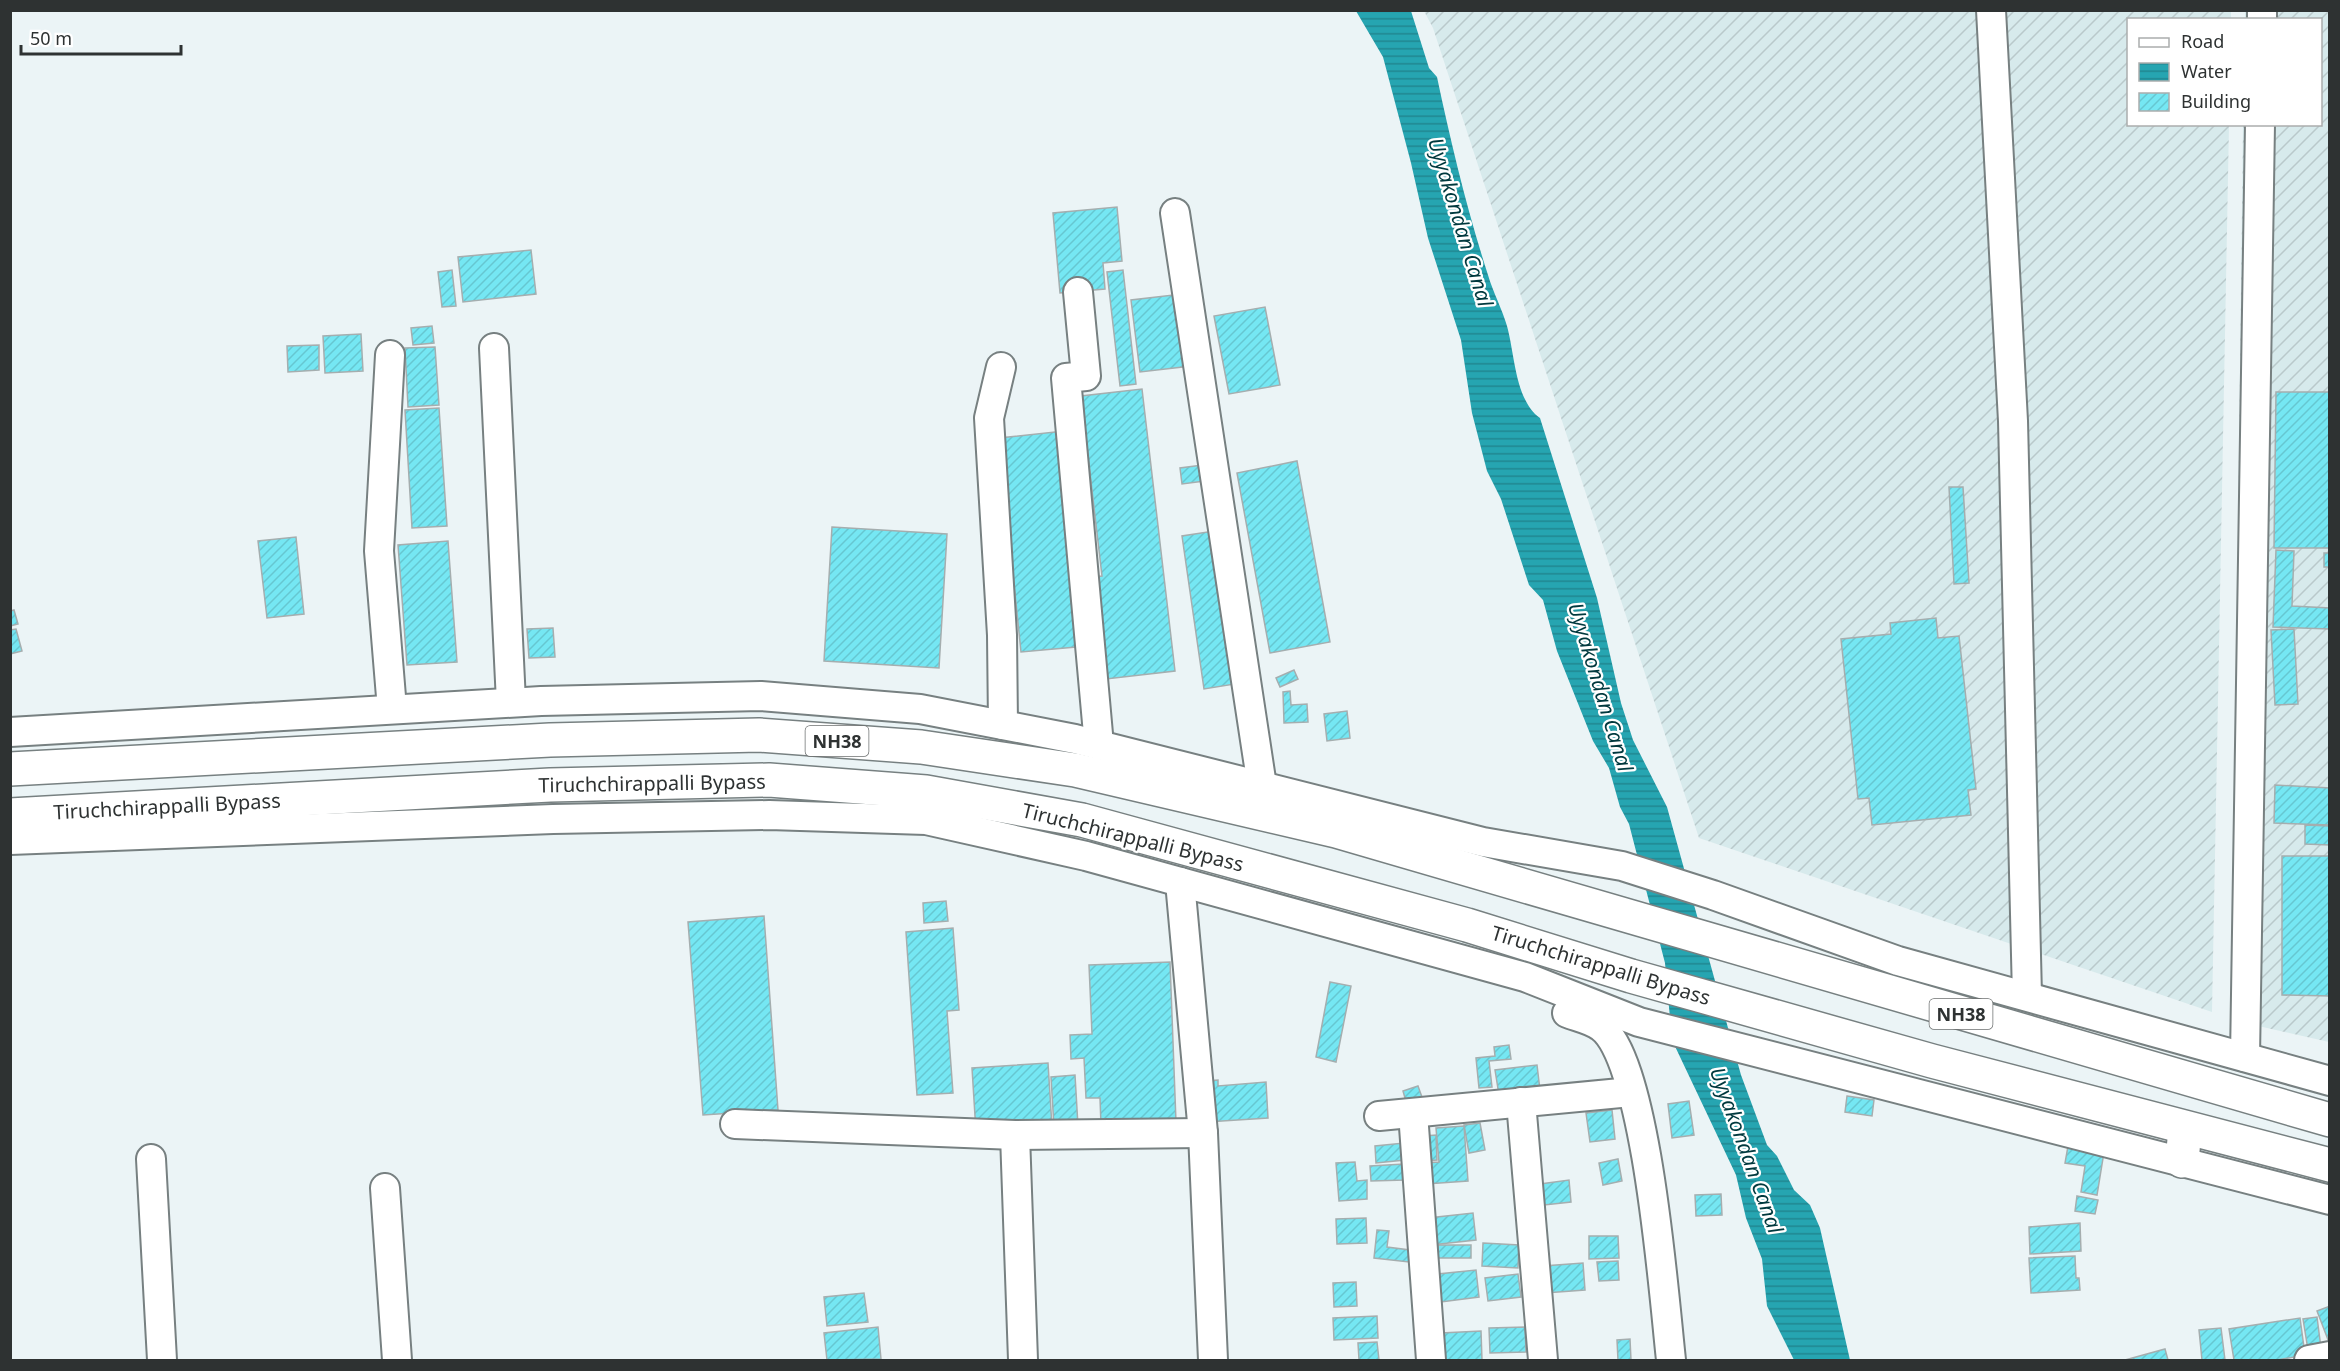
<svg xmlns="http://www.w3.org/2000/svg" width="2340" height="1371" font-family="'Noto Sans',sans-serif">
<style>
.industrial{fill:url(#industrial-furrows)}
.water{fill:url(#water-rules)}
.building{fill:url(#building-hatch);stroke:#a5aeaf;stroke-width:1.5}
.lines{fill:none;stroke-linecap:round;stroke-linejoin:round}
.minor-casing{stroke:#778081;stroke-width:32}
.highway-casing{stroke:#778081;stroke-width:36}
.minor{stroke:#fff;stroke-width:28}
.highway{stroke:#fff;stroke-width:33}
.labels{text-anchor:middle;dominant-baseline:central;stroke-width:4.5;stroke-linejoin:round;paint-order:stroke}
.shield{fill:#fff;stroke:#6d7070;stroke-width:1.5}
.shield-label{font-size:18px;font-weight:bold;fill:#2e3232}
.street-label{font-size:20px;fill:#2e3232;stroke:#fff}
.water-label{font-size:21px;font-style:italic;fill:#00393e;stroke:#fff}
</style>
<defs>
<pattern id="industrial-furrows" width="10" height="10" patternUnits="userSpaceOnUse" patternTransform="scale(1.5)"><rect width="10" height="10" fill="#d7eaec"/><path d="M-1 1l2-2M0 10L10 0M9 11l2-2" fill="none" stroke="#b9c9cb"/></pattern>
<pattern id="water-rules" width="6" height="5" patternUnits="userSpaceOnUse" patternTransform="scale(1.5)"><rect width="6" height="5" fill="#26a5b1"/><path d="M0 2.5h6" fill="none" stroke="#218791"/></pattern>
<pattern id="building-hatch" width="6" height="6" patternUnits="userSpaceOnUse" patternTransform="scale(1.5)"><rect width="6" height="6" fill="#75e7f3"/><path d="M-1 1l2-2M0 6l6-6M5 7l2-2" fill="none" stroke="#66c7d1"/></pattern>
</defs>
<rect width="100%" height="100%" fill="#ebf4f6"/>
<g class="industrial">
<polygon points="1424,11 2231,11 2231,19 2128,20 2128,124 2229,125 2212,1012 1699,838 1433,28"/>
<polygon points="2245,11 2329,11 2329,1042 2232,1020 2243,125 2320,124 2320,20 2245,19"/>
</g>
<path class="water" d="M1356,11H1411L1429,68L1437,77C1451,143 1467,210 1488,275C1493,292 1502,309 1507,326C1515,355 1515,400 1540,418L1597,598L1621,703L1633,740L1667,807L1741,1075L1767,1145L1777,1156L1794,1190L1810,1205L1820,1228L1850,1360H1794L1767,1306L1762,1259L1746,1218L1736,1175L1672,1040L1665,963L1629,824L1620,807L1609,768L1593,741L1557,651L1543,600L1529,585L1501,499L1487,471L1472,413L1461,340L1428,238L1411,163L1383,57Z"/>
<g class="building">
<polygon points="1117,207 1122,261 1103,263 1105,289 1060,293 1053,213"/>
<polygon points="531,250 536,294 463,302 458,257"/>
<polygon points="452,270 456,306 442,307 438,272"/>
<polygon points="1123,270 1136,384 1120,386 1107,272"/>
<polygon points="1182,294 1191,366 1140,372 1131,300"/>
<polygon points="1265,307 1280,385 1229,394 1214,316"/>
<polygon points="432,326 434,343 413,345 411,328"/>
<polygon points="361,334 363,371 325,373 323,336"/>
<polygon points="319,345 319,370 288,372 287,346"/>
<polygon points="435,347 439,405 408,407 405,348"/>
<polygon points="1142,389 1175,671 1106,679 1093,577 1102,576 1081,396"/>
<polygon points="2276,392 2330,392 2330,548 2274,548"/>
<polygon points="439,408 447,526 412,528 405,410"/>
<polygon points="1064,431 1087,646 1021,652 999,438"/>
<polygon points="1297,461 1330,642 1270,653 1237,473"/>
<polygon points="1210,464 1212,480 1182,484 1180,468"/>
<polygon points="1949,487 1963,487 1969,583 1954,584"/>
<polygon points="832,527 947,534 939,668 824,661"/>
<polygon points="1214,531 1235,684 1204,689 1182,536"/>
<polygon points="296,537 304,614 267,618 258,541"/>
<polygon points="448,541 457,662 407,665 398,545"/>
<polygon points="2276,550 2294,551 2292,606 2330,608 2330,629 2273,627"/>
<rect x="2324" y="553" width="6" height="14"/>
<polygon points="14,610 18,624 10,626 10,611"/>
<polygon points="1936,618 1938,638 1959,636 1976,789 1968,790 1971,815 1872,825 1869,798 1858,799 1841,639 1891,634 1890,623"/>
<polygon points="553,628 555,657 529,658 527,629"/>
<polygon points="16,629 22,651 10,654 10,630"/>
<polygon points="2294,629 2298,704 2275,705 2271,630"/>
<polygon points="1294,670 1298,679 1280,687 1276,678"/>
<polygon points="1290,691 1291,705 1307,704 1308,722 1284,723 1283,692"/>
<polygon points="1347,711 1350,738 1327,741 1324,714"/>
<polygon points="2275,785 2330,788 2330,825 2274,823"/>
<polygon points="2305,825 2330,826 2330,845 2305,844"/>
<polygon points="2282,856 2330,856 2330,996 2282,995"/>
<polygon points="946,901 948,921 924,923 923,903"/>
<polygon points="764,916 778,1110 703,1115 688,922"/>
<polygon points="953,928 959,1010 947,1011 953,1093 917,1095 906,932"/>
<polygon points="1170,962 1176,1122 1101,1125 1100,1098 1086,1098 1084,1058 1071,1059 1070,1035 1092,1034 1089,965"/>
<polygon points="1330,982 1351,986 1336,1062 1316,1057"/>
<polygon points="1509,1045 1511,1059 1489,1061 1492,1087 1479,1088 1476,1058 1495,1056 1494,1047"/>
<polygon points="1048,1063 1052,1127 976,1132 972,1068"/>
<polygon points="1537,1065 1540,1090 1499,1095 1495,1070"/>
<polygon points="1075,1075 1078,1126 1054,1127 1051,1077"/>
<polygon points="1218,1080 1218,1086 1266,1082 1268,1118 1207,1122 1204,1081"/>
<polygon points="1418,1086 1423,1100 1407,1105 1403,1091"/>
<polygon points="1847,1096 1874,1100 1872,1116 1845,1112"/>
<polygon points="1689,1101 1694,1135 1672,1138 1668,1104"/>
<polygon points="1612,1110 1615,1139 1590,1142 1586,1113"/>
<polygon points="1480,1123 1485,1150 1469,1153 1464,1125"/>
<polygon points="1464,1126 1468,1181 1426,1184 1424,1163 1439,1162 1436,1128"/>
<polygon points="1436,1135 1437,1160 1426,1161 1424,1136"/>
<polygon points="1404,1143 1405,1160 1376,1163 1375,1146"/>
<polygon points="2068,1146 2104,1152 2097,1195 2081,1192 2085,1166 2065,1163"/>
<polygon points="1618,1159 1622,1181 1603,1185 1599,1163"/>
<polygon points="1355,1162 1357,1181 1367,1180 1367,1199 1339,1201 1336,1163"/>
<polygon points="1404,1164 1405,1180 1371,1181 1370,1166"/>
<polygon points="1569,1180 1571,1202 1535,1206 1533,1185"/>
<polygon points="1721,1194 1722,1215 1696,1216 1695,1195"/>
<polygon points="2077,1196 2098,1200 2095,1214 2075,1211"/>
<polygon points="1473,1213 1476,1240 1431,1245 1428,1218"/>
<polygon points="1366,1218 1367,1243 1337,1244 1336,1219"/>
<polygon points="2080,1223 2081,1251 2030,1254 2029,1227"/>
<polygon points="1377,1230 1389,1231 1387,1247 1410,1250 1409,1262 1374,1258"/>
<polygon points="1589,1236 1618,1236 1619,1258 1589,1259"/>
<polygon points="1483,1243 1519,1245 1518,1268 1482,1266"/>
<rect x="1438" y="1245" width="33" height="13"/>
<polygon points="2075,1256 2076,1278 2079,1278 2080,1290 2031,1293 2029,1258"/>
<polygon points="1618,1261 1619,1280 1599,1281 1597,1262"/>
<polygon points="1583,1263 1585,1290 1545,1293 1543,1266"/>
<polygon points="1476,1270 1479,1297 1441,1302 1438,1274"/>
<polygon points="1518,1274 1521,1297 1488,1301 1485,1278"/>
<polygon points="1356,1282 1357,1306 1334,1307 1333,1283"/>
<polygon points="864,1293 868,1322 827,1326 824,1297"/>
<polygon points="2330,1306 2330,1345 2317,1311"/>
<polygon points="1377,1316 1378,1338 1334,1340 1333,1318"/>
<polygon points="2317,1317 2321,1348 2308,1350 2303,1319"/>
<polygon points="2300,1318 2305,1355 2277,1360 2234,1360 2229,1329"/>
<polygon points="878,1327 881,1359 827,1360 824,1333"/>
<polygon points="1525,1327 1526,1352 1490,1353 1489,1328"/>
<polygon points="2221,1328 2225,1360 2202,1360 2199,1330"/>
<polygon points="1481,1331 1482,1360 1442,1360 1441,1333"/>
<polygon points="1630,1339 1631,1360 1618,1360 1617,1340"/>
<polygon points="1377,1342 1379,1360 1359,1360 1358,1343"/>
<polygon points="2165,1349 2168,1360 2125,1360"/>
</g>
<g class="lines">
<g class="minor-casing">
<g id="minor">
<polyline points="1991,10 2013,421 2027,996"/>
<polyline points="2262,20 2262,10"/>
<polyline points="1175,213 1262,786"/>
<polyline points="1078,292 1086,376 1066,378 1099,745"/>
<polyline points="494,348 511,702"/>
<polyline points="390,355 379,551 392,709"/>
<polyline points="1001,367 989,418 1002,635 1003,725"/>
<polyline points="10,732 541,701 761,696 920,709 1075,739 1483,842 1622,866 1713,895 1898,961 2330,1081"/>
<polyline points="10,840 553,819 769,815 926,820 1086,856 1525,977 1639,1022 2330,1200"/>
<polyline points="1180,882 1203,1133 1213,1360"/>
<path d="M1567,1013C1577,1017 1592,1020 1601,1027C1647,1061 1664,1298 1671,1360"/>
<polyline points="2245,1057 2260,124"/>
<polyline points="1521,1102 1543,1360"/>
<polyline points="1413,1113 1431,1360"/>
<polyline points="1379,1116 1631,1092"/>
<polyline points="735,1124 1015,1135 1203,1133"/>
<polyline points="1015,1135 1023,1360"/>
<polyline points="151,1159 162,1360"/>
<polyline points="385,1188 397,1360"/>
<polyline points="2309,1360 2330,1356"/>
</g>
</g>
<g class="highway-casing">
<g id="highway">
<polyline points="10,769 550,740 759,735 921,747 1075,770 1336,831 2330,1120"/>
<polyline points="10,815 550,785 769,780 926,792 1082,820 1467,925 1631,976 1932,1061 2330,1165"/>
<polyline points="2182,1161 2185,1129"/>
</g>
</g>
<use href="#minor" class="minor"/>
<use href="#highway" class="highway"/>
</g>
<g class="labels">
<g class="shield">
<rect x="805.5" y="726" width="63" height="30" rx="4.5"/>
<rect x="1929.5" y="999" width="63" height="30" rx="4.5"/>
</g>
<g class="shield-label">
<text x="837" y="741">NH38</text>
<text x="1961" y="1014">NH38</text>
</g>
<g class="street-label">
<text transform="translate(652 783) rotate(-1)">Tiruchchirappalli Bypass</text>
<text transform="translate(167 806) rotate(-3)">Tiruchchirappalli Bypass</text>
<text transform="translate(1133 837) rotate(14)">Tiruchchirappalli Bypass</text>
<text transform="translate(1601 965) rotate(17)">Tiruchchirappalli Bypass</text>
</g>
<g class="water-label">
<text transform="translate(1461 222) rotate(73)">Uyyakondan Canal</text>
<text transform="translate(1601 687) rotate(73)">Uyyakondan Canal</text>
<text transform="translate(1747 1150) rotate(70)">Uyyakondan Canal</text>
</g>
</g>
<rect width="2340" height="1371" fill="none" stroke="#2e3232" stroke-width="24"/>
<rect x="2127" y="18" width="195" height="108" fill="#ffffff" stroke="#abadad" stroke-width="1.5"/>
<rect x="2139" y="38" width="30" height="9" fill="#ffffff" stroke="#abadad" stroke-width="1.5"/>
<text x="2181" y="48" font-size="18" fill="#2e3232">Road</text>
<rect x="2139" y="63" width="30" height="18" fill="url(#water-rules)" stroke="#abadad" stroke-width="1.5"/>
<text x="2181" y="78" font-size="18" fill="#2e3232">Water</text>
<rect x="2139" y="93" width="30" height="18" fill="url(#building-hatch)" stroke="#abadad" stroke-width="1.5"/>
<text x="2181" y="108" font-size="18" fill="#2e3232">Building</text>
<path d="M21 45v9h160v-9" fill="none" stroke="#2e3232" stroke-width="3"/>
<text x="30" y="45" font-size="18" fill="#2e3232" stroke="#ffffff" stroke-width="4.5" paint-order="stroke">50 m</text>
</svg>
